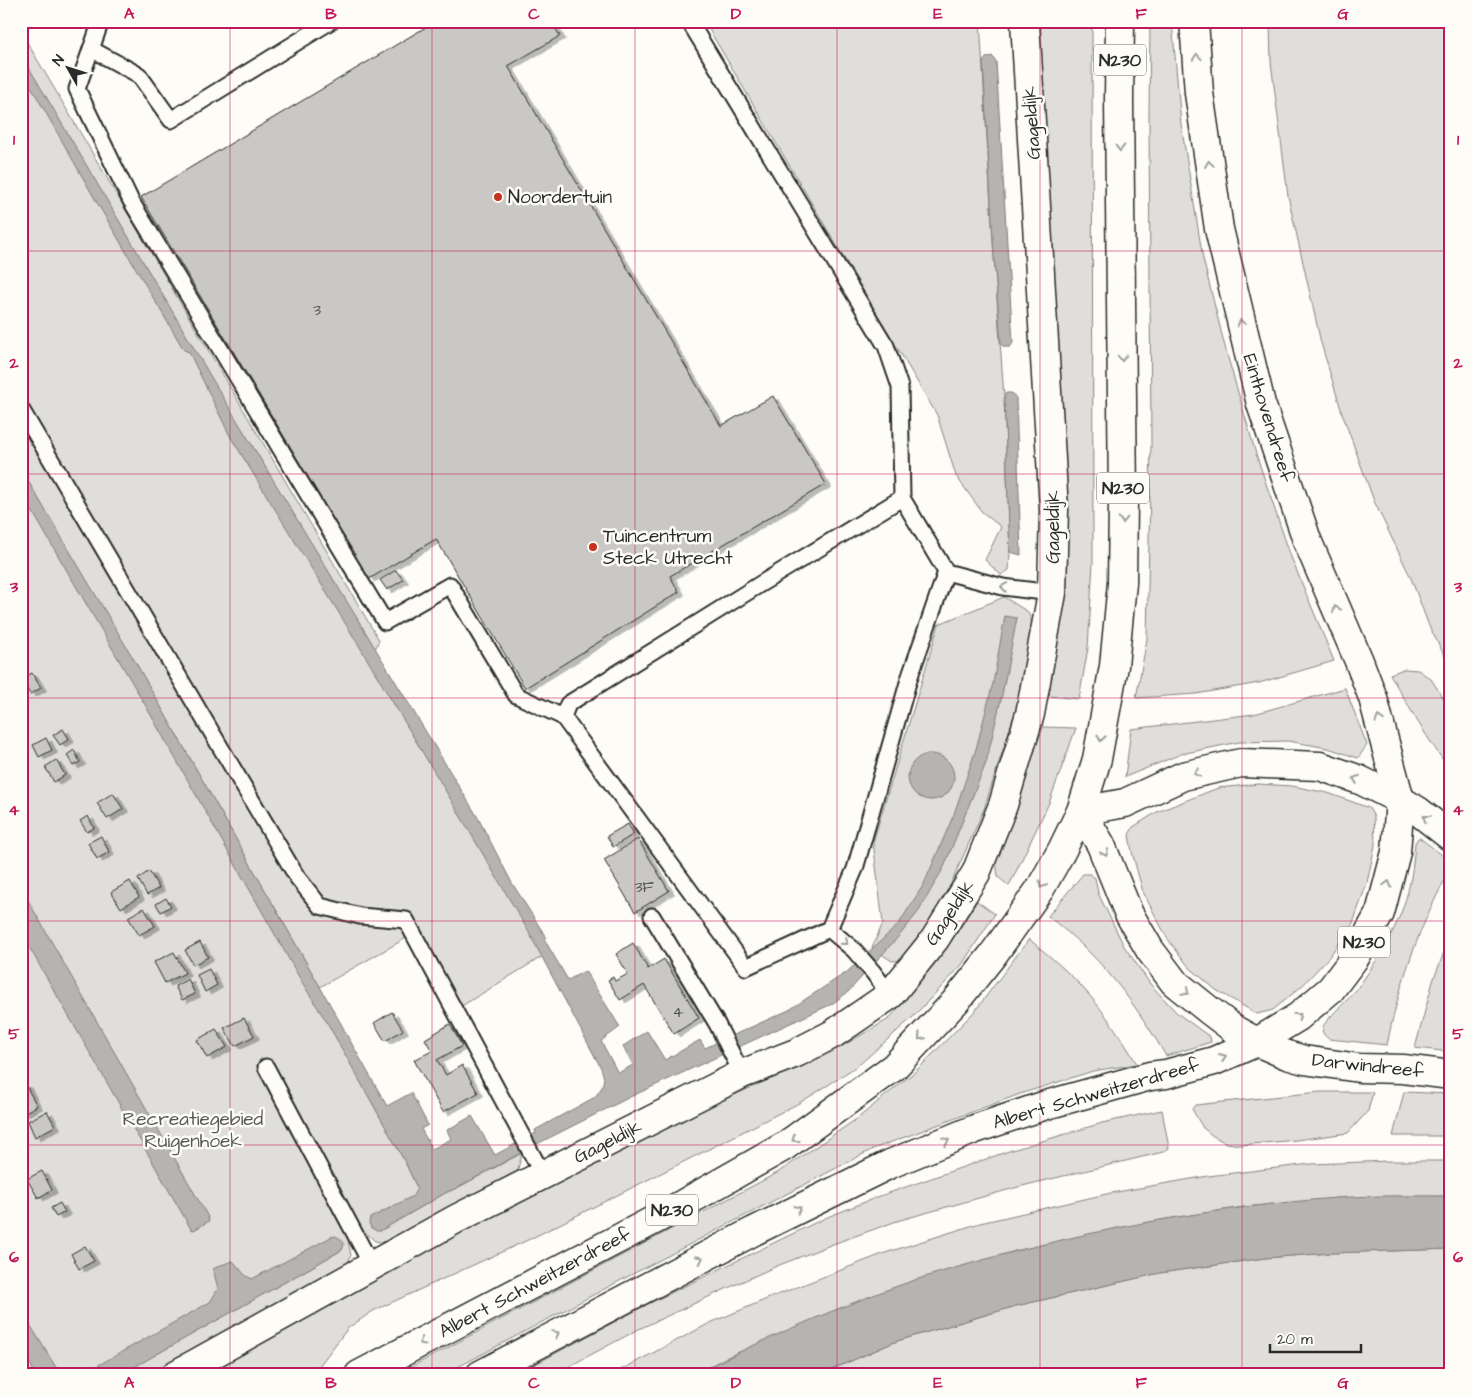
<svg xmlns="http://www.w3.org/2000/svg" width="1472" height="1396" font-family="'Architects Daughter',sans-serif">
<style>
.green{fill:#dfdeda;stroke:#858482}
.water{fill:#b5b4b1;stroke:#7e7d7b}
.building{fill:#c9c8c4;stroke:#2b2b2b;filter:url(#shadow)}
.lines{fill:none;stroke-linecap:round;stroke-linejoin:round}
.service-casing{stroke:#2b2b2b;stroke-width:19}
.minor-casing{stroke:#2b2b2b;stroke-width:31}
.secondary-casing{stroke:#2b2b2b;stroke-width:31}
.trunk-casing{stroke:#2b2b2b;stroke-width:31}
.service{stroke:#fdfcf7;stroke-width:15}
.minor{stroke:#fdfcf7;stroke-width:28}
.secondary{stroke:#fdfcf7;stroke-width:28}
.trunk{stroke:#fdfcf7;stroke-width:28}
.oneway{stroke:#9e9e9b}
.grid{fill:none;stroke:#c2185b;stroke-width:1;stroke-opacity:0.55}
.poi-dot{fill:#c8321e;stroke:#fdfcf7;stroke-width:2}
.labels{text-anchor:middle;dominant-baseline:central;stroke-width:5;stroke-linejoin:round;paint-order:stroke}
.number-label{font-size:16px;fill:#525251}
.shield{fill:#fdfcf7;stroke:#6a6a68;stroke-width:1}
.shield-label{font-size:18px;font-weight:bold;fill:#2b2b2b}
.street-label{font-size:19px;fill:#2b2b2b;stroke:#fdfcf7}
.poi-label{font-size:19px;fill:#2b2b2b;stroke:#fdfcf7;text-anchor:start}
.park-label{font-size:19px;fill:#585857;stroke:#fdfcf7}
.neatline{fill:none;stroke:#c2185b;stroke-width:2}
.grid-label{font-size:16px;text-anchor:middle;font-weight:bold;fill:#c2185b}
</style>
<defs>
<filter id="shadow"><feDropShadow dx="5.5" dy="3" stdDeviation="0" flood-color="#0004"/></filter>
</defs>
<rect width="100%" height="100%" fill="#fdfcf7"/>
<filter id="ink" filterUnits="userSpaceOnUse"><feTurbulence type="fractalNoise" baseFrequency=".02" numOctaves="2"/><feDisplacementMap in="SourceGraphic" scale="10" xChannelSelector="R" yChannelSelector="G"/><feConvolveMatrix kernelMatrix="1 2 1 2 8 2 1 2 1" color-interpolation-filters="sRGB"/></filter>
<g filter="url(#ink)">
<g class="green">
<polygon points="704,21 980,21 994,257 1004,397 1010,552 1009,570 1001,575 985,560 1001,527 982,512 956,476 937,415"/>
<polygon points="1036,21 1092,21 1093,563 1088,648 1079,699 1049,696 1060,603"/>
<polygon points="1150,21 1172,21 1181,124 1203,259 1226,351 1256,454 1291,557 1334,661 1259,683 1196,694 1136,698 1147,639 1151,443 1149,118"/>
<polygon points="1270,21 1451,21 1451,668 1429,626 1411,578 1374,501 1343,416 1321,343 1288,196 1271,62"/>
<polygon points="21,32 379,640 373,654 548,953 460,1007 415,933 320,987 152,692 405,1162 423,1200 380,1231 447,1192 457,1188 522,1153 516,1177 386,1243 375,1241 365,1232 348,1241 351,1255 347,1265 150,1375 119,1375 342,1250 343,1248 102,1375 21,1375"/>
<polygon points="1004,597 1028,612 1036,634 1024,684 984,809 934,922 905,960 892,961 872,948 883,923 873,842 939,624"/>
<path d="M1404,669L1418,670L1431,679L1451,710V771C1428,740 1409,708 1390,674Z"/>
<polygon points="1345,688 1367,745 1358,758 1328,748 1288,741 1239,742 1181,754 1125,777 1131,729 1254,714"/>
<polygon points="1043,727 1076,728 1049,803 1009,886 998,877 996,861"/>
<polygon points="1258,784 1292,786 1328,793 1369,808 1374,817 1375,845 1367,883 1353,923 1329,957 1302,986 1273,1010 1257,1014 1216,990 1189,967 1167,938 1143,892 1132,852 1129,835 1133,827 1157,812 1218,788"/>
<path d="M1418,838H1420L1451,862V870C1445,878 1441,888 1436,897C1413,944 1397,994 1387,1045L1329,1039C1325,1036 1321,1033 1323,1027C1325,1020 1349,999 1356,990C1381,956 1404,919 1411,877C1413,866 1414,854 1415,843Z"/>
<path d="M1083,874H1090L1095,878L1098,893L1124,946L1151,985L1177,1013L1210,1037L1211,1042L1166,1056C1143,1017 1118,980 1086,949C1074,937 1061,927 1048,916Z"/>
<polygon points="977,901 995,914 961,966 913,1017 861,1063 836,1080 801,1102 717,1145 530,1239 373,1311 348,1328 319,1366 309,1375 197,1375 403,1260 649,1134 844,1045 889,1019 936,962 957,933"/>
<polygon points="1451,934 1451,1052 1415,1048 1433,981"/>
<path d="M1029,939C1041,949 1053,959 1064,969C1094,996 1117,1030 1137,1064L1093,1071L1020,1094L873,1149L625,1278L443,1375H396L777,1173L858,1118L917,1070L975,1011Z"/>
<polygon points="1320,1092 1373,1092 1368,1111 1348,1133 1296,1140 1241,1145 1226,1143 1213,1136 1203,1128 1192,1109 1195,1105"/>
<polygon points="1404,1092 1451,1094 1451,1136 1393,1136"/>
<polygon points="1162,1110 1169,1148 1163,1152 1018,1187 897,1221 833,1244 772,1268 717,1293 639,1329 553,1375 515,1375 648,1304 825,1218 880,1196 1009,1151 1102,1123"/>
<polygon points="1390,1161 1451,1161 1451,1196 1338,1198 1243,1207 1161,1220 1081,1236 1015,1251 893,1288 815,1319 725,1358 693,1375 611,1375 710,1323 774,1296 885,1253 980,1223 1111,1193 1208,1176 1311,1164"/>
<polygon points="1451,1249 1451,1375 819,1375 897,1341 1016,1306 1160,1273 1265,1258 1331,1253"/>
</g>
<g class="water">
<polygon points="21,54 218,389 477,816 512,883 546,937 544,939 568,980 585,971 620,1027 601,1041 618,1073 633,1065 623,1046 647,1031 665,1060 700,1040 705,1048 789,1010 847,972 898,925 924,884 954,814 976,749 993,683 1005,616 1017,618 1002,695 986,763 944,867 919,911 899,936 848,992 832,1004 630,1097 535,1145 457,1188 447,1192 380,1231 377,1231 371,1228 369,1223 370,1218 413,1196 417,1188 405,1162 328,1024 303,984 144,703 21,492 21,469 136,663 344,1029 344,1030 387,1106 411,1093 428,1125 421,1129 432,1149 451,1139 447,1130 472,1116 495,1155 536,1133 535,1130 595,1097 602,1087 604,1078 601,1068 527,929 454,805 358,644 230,436 189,352 184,350 99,206 21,69"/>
<polygon points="992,56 996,61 1013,343 1010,347 1004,347 1001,344 994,257 983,62 986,58"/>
<polygon points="1006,393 1012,393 1016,398 1021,555 1010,552 1004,397"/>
<circle cx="931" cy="777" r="23"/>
<polygon points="21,888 208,1217 209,1221 194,1230 191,1229 21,933"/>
<path d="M1451,1196V1249L1331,1253L1265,1258L1160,1273L1016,1306L897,1341L819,1375H693C757,1342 824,1313 892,1288C921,1277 952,1269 983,1260C1098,1228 1217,1207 1336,1198C1374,1195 1413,1196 1451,1196Z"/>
<path d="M335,1236C340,1238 342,1240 344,1244L342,1250L120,1375H81L210,1302L218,1289L213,1269L221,1265L233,1261L245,1275L252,1279L331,1237Z"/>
<polygon points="21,1310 60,1374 60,1375 35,1375 30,1363 21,1347"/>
</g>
<g class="building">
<polygon points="436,21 551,21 560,36 508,66 564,161 721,426 773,396 826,484 670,576 679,592 525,688 436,539 369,579 141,197"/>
<polygon points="396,570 403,580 387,590 380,580"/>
<polygon points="32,673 41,688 30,694 21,679"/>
<polygon points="63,729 69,739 60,745 53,735"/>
<polygon points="46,738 52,750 39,757 33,745"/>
<polygon points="74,750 80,762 73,766 67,755"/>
<polygon points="56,760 65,775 54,782 45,767"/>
<polygon points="113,793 123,809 107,819 97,803"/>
<polygon points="88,816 94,828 87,832 80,821"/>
<polygon points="628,824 634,834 613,847 607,836"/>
<polygon points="101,836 109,852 97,859 88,843"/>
<polygon points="638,839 669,891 635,912 604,860"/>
<polygon points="149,871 159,888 147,895 138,879"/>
<polygon points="130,881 139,897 121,908 111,892"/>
<polygon points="166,898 171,906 161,912 156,904"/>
<polygon points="144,908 155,926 139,935 128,917"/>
<polygon points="200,942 208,957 193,965 185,950"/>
<polygon points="633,943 648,969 664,959 699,1018 674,1034 644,985 620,1000 608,980 613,977 615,981 628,974 616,954"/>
<polygon points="174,952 185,973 165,983 154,962"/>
<polygon points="209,969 217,985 205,992 197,975"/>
<polygon points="188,979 195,994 182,1000 175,986"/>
<polygon points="392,1012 403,1030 385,1041 374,1023"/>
<polygon points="244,1018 254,1036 235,1046 224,1028"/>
<polygon points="450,1024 462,1046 437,1060 446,1075 462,1065 478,1093 443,1112 414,1060 432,1051 425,1039"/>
<polygon points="216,1029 227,1047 207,1058 197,1040"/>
<polygon points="25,1084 37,1106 21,1114 21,1086"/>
<polygon points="47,1111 55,1126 35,1137 28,1121"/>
<polygon points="42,1171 52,1190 38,1198 27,1179"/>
<polygon points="60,1203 65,1212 56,1217 51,1208"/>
<polygon points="85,1246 94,1261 79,1269 71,1254"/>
</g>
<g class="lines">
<g class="service-casing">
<g id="service">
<polyline points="101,21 77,89 131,201 385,622 450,585 516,695 563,717"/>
<polyline points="689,21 886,346 900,387 902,498 946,572 1003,587 1052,593"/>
<polyline points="91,49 139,75 171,120 331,21"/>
<polyline points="21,409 297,877 320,906 360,916 406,920 543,1175"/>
<polyline points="902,498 762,583 568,704 563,717 746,967 829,929 855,869 909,679 946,572"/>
<polyline points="652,916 717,1024 742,1074"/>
<polyline points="829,929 854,950 873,972 890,995"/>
<polyline points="266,1067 372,1266"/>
</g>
</g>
<g class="minor-casing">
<polyline id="minor" points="175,1375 456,1219 742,1074 796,1053 833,1034 890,995 935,939 976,873 1003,805 1030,714 1052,593 1054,510 1025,21"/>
</g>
<g class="secondary-casing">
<polyline id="secondary" points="1451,837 1418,811 1400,800 1360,780 1320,766 1241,763 1183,776 1125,803 1081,811 1101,845 1129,914 1150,950 1174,982 1210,1011 1235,1030 1257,1042 1287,1055 1304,1060 1359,1068 1403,1069 1451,1075"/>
</g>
<g class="trunk-casing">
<g id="trunk">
<polyline points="359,1375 660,1217 785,1146 894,1067 955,1002 992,956 1040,889 1062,850 1081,811 1097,759 1114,666 1122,583 1123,501 1119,99 1120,21"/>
<polyline points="480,1375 754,1231 890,1164 975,1129 1046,1105 1150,1076 1166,1074 1214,1061 1257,1042 1298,1017 1331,989 1356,956 1380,913 1396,852 1400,800 1373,698 1359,661 1307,540 1261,404 1219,229 1199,93 1194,21"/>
</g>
</g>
<use href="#service" class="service"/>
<use href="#minor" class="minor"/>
<use href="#secondary" class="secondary"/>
<use href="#trunk" class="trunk"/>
</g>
<defs><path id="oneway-chevron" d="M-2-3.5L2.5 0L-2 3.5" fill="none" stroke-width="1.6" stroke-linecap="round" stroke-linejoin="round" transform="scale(1.25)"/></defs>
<g class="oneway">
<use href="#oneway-chevron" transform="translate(1197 57) rotate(-94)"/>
<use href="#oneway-chevron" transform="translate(1120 148) rotate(89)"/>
<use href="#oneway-chevron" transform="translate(1209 164) rotate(-98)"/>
<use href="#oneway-chevron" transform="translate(1241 323) rotate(-103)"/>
<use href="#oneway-chevron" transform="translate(1122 358) rotate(89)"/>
<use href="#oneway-chevron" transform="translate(1123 520) rotate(91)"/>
<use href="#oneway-chevron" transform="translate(1004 587) rotate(-170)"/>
<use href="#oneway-chevron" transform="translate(1336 609) rotate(-113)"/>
<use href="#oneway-chevron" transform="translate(1379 719) rotate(-106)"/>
<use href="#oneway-chevron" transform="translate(1101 738) rotate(100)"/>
<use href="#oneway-chevron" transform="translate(1197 773) rotate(167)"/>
<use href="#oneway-chevron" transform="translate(1356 779) rotate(-159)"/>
<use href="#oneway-chevron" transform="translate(1426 818) rotate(-143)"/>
<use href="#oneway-chevron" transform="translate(1105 853) rotate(67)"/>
<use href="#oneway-chevron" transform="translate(1388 884) rotate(-75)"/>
<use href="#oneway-chevron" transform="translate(1042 885) rotate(121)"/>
<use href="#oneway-chevron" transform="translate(845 942) rotate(41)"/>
<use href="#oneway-chevron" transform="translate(1186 992) rotate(40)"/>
<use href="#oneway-chevron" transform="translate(1298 1016) rotate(-37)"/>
<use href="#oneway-chevron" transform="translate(921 1037) rotate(133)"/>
<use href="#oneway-chevron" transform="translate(1223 1057) rotate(-23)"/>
<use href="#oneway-chevron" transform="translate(795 1139) rotate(144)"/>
<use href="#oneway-chevron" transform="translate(946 1141) rotate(-22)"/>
<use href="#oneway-chevron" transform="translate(798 1209) rotate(-27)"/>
<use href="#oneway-chevron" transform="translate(700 1259) rotate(-27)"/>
<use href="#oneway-chevron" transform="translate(556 1334) rotate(-28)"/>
<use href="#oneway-chevron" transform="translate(422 1342) rotate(152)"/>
</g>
</g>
<path class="grid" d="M230,21V1375M432,21V1375M635,21V1375M837,21V1375M1040,21V1375M1242,21V1375M21,251H1451M21,474H1451M21,698H1451M21,921H1451M21,1145H1451"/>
<g class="poi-dot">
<circle cx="498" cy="197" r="5"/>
<circle cx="593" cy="547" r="5"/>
</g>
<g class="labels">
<g class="number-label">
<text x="317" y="310">3</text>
<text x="644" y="887">3F</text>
<text x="678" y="1012">4</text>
</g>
<g class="shield">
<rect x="1094" y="44.5" width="52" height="31" rx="4"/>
<rect x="1097" y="472.5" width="52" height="31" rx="4"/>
<rect x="1338" y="926.5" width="52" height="31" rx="4"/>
<rect x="646" y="1194.5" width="52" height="31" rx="4"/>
</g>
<g class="shield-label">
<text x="1120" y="60">N230</text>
<text x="1123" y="488">N230</text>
<text x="1364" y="942">N230</text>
<text x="672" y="1210">N230</text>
</g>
<g class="street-label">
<text transform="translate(1032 123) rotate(-94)">Gageldijk</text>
<text transform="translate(1268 418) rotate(73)">Einthovendreef</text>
<text transform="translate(1053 527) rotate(-90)">Gageldijk</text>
<text transform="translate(950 913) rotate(-57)">Gageldijk</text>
<text transform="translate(1368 1066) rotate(6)">Darwindreef</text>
<text transform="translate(1096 1094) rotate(-16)">Albert Schweitzerdreef</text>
<text transform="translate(608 1142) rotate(-27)">Gageldijk</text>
<text transform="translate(535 1283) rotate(-28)">Albert Schweitzerdreef</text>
</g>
<g class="poi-label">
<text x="508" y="197">Noordertuin</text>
<text x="603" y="536">Tuincentrum<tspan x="603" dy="22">Steck Utrecht</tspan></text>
</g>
<g class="park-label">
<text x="193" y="1119">Recreatiegebied<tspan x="193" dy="22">Ruigenhoek</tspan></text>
</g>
</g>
<rect width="1472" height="1396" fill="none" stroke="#fdfcf7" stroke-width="55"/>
<g transform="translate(68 68) rotate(309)" stroke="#fdfcf7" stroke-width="4" paint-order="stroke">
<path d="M0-4L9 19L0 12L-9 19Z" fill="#2b2b2b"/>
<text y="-8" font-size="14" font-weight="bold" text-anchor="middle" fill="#2b2b2b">N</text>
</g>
<path d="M1270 1344v8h91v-8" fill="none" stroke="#2b2b2b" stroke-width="2.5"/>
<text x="1277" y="1344" font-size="15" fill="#2b2b2b" stroke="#fdfcf7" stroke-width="4" paint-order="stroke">20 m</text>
<rect x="28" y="28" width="1416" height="1340" class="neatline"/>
<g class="grid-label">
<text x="129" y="19">A</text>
<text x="331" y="19">B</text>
<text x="534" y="19">C</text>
<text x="736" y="19">D</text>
<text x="938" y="19">E</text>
<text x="1141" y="19">F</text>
<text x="1343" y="19">G</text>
<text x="14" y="145">1</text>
<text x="1458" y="145">1</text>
<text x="14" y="368">2</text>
<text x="1458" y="368">2</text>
<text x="14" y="592">3</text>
<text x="1458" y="592">3</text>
<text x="14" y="815">4</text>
<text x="1458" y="815">4</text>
<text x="14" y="1039">5</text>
<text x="1458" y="1039">5</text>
<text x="14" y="1262">6</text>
<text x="1458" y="1262">6</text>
<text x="129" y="1388">A</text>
<text x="331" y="1388">B</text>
<text x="534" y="1388">C</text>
<text x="736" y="1388">D</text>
<text x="938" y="1388">E</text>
<text x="1141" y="1388">F</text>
<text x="1343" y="1388">G</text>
</g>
</svg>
